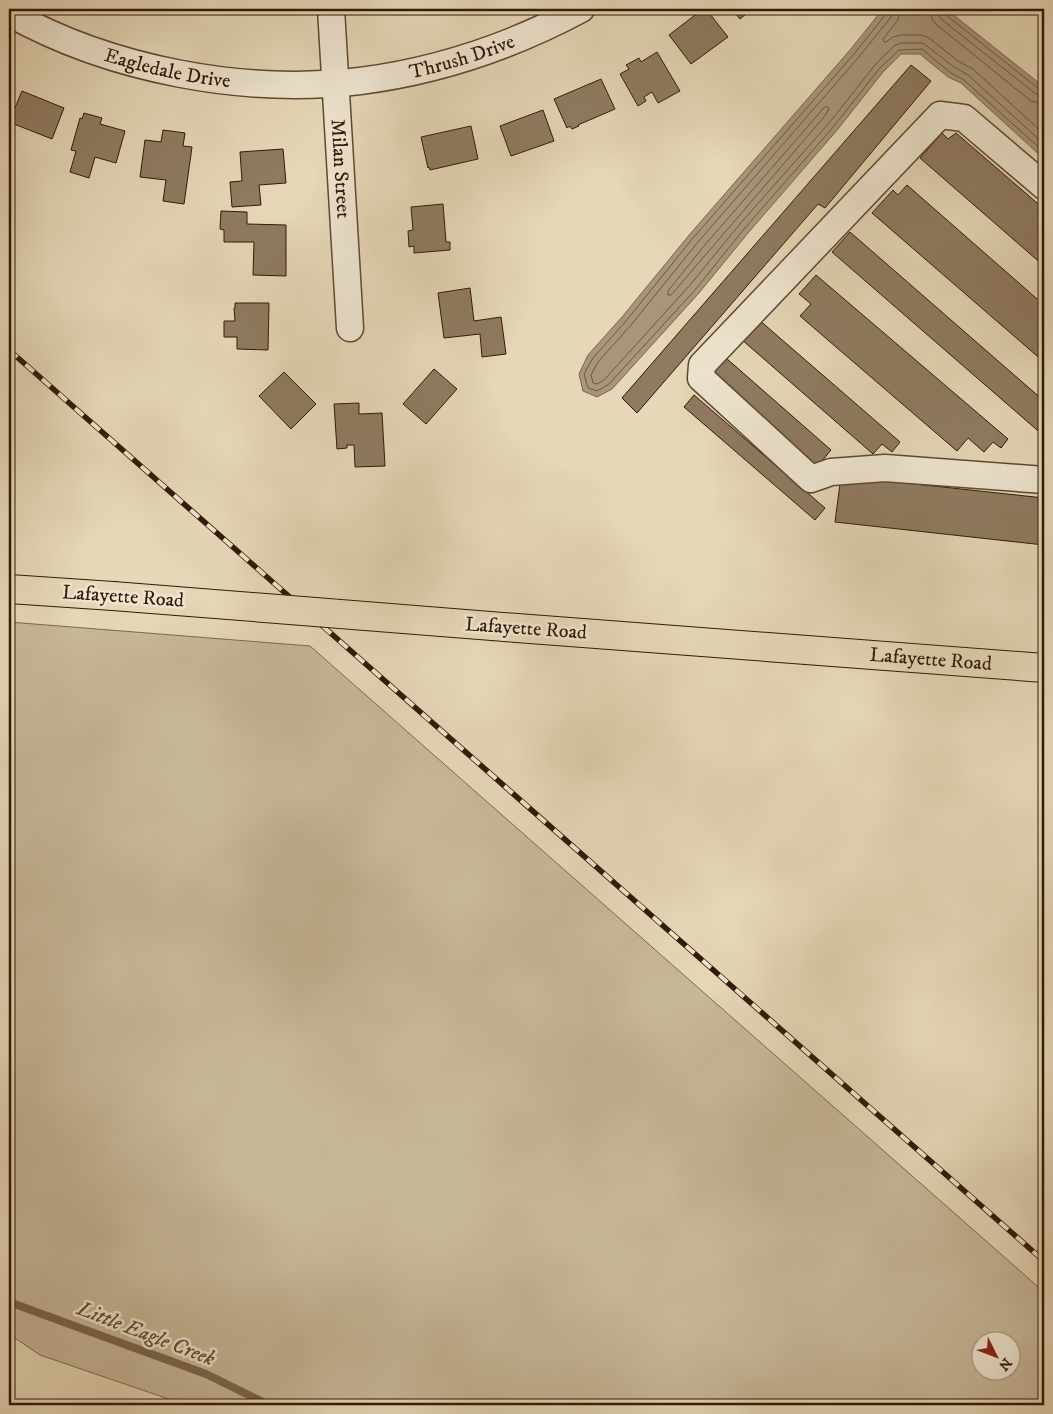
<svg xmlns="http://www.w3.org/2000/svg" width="1053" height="1414" font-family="'IM FELL DW Pica',serif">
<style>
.green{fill:#c7b799;stroke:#7c6850;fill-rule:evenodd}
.water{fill:#a8967b;stroke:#79644c}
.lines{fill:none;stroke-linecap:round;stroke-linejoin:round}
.shore{stroke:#6d5740;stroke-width:1}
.stream{stroke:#79644c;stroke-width:8}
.building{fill:#8f7b62;stroke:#321806}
.minor-casing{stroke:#5f4832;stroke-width:29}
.major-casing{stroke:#321806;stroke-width:30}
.minor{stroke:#eee5d0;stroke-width:26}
.major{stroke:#e5d7b7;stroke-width:28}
.rail-casing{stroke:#321806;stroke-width:5.5}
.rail{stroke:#eee5d0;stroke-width:4;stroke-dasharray:11;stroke-linecap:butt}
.major-bridge-casing{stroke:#321806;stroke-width:30;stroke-linecap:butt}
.major-bridge{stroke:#e5d7b7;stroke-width:28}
.labels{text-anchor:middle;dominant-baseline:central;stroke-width:5;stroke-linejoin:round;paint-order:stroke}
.street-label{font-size:20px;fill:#321806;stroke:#eee5d0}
.water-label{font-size:21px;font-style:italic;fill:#614a35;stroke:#eee5d0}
</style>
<rect width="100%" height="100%" fill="#e5d7b7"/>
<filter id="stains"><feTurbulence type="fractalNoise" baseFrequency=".004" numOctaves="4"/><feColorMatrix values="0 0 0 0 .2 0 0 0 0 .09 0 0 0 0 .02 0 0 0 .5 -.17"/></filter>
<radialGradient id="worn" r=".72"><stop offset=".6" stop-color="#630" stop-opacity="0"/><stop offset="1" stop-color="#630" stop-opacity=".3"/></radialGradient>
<path class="green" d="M9,622L310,646L1044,1292V1405H186L40,1355L9,1334ZM980,1342H1010V1372H980Z"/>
<polygon class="water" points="883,9 946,9 1044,87 1044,159 961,83 948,77 920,54 901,54 883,72 838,129 748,233 699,293 612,389 597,397 583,391 579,374 588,355 622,317 690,234 850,50"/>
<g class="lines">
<g class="shore">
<polyline points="887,9 886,14 854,54 693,238 626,321 593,358 584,374 588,388 597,391 609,384 695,290 744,229 834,126 879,69 899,50 922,49 951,73 964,80 1044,152"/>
<polyline points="893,9 891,17 858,58 698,242 631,325 598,362 591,375 593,383 597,384 604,380 690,285 739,225 830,122 875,65 894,46 901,43 923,43 954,67 968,75 1044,144"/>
<polyline points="900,9 898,20 883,39 884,42 886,42 893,37 901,35 922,35 929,38 958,61 973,69 1044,134"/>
<polyline points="930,9 932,19 937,25 1031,101 1044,104"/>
<polyline points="937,9 938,14 941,19 1036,94 1044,97"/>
<polyline points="944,9 946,15 1039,89 1044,90"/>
<polygon points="825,107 828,107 829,109 824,117 671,295 668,295 668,291 704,246"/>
</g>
<polyline class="stream" points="9,1302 206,1374 269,1405"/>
</g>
<g class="building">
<polygon points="703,9 706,9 728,37 691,64 669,35"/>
<polygon points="732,9 752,9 740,19"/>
<polygon points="657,52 680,91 658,103 652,92 644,97 646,101 638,106 620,74 629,69 626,65 639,58 641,62"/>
<polygon points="911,65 931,81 825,208 818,204 637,413 622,398"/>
<polygon points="601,79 615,109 578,125 579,126 572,129 570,126 567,128 554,99"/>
<polygon points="22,91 64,108 52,139 9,122"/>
<polygon points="543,110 554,141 511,156 500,126"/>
<polygon points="84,113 102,118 100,124 125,131 116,163 95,157 89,178 70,172 76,151 71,150 80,118 82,119"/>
<polygon points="471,126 478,159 430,170 429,167 428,168 421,137"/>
<polygon points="163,130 185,133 183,146 192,147 184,204 163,201 166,180 140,177 145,140 161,142"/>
<polygon points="942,133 948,139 956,133 1044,209 1044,266 920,158"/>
<polygon points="283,149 286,183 259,185 261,205 232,207 230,182 242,181 240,152"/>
<polygon points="907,185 1044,305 1044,362 872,213 893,190 898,195"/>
<polygon points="443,204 446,242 450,242 450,250 414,253 414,246 409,247 408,231 413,230 411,207"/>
<polygon points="221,211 247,212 247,224 286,225 286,276 253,275 254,242 224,242 224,230 220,229"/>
<polygon points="850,232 1044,401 1044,436 832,252"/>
<polygon points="816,275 1008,439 1001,448 993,442 984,452 968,438 957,451 800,316 811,304 799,294"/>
<polygon points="470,288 474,321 501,317 506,354 482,357 480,334 444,338 438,293"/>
<polygon points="235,303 269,303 268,350 237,349 237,337 224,337 224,321 235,321 234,308 235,308"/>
<polygon points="758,319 900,442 892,452 882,444 873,454 741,339"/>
<polygon points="726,358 831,450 817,467 712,374"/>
<polygon points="434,369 457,389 426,424 403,404"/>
<polygon points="284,372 316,404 291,429 259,396"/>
<polygon points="694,395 825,508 815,520 684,407"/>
<polygon points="359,403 359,414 382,413 385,466 355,467 354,445 347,445 347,448 337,449 334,404"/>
<polygon points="841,476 1044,498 1044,545 835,522"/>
</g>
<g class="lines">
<g class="minor-casing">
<g id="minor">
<path id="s1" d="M331,9L350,328"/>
<path id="s2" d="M9,13C111,70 244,95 360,81C438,71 512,46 581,9"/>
<polyline points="1044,186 964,118 940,115 702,365 701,378 811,479 831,472 885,468 1044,480"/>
</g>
</g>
<g class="major-casing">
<g id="major">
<polyline points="9,589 113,596"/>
<path id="s3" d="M517,628L1044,668"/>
</g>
</g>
<use href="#minor" class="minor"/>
<use href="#major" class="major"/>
<g class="rail-casing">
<polyline id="rail" points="9,350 1044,1261"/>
</g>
<use href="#rail" class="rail"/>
<g class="major-bridge-casing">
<polyline id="major-bridge" points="113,596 517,628"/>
</g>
<use href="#major-bridge" class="major-bridge"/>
</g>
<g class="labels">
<g class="street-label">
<text stroke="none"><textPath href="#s2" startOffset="468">Thrush Drive</textPath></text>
<text stroke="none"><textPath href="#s2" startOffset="169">Eagledale Drive</textPath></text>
<text stroke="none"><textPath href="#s1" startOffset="160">Milan Street</textPath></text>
<text transform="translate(123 597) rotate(4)">Lafayette Road</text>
<text transform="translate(526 629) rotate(4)">Lafayette Road</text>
<text stroke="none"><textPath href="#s3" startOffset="415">Lafayette Road</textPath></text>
</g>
<g class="water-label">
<text transform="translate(146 1334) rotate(21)">Little Eagle Creek</text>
</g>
</g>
<rect width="1053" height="1414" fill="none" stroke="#e5d7b7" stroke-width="30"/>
<rect x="10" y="10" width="1033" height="1394" fill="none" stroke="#321806" stroke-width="2.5"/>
<rect x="15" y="15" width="1023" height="1384" fill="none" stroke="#321806"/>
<g transform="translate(996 1356) rotate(132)"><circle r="24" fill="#eee5d0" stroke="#a3937f"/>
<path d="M0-4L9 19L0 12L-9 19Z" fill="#8f2418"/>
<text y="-8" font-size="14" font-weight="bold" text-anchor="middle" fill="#321806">N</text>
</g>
<rect width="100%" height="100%" filter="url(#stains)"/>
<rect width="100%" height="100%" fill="url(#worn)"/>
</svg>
